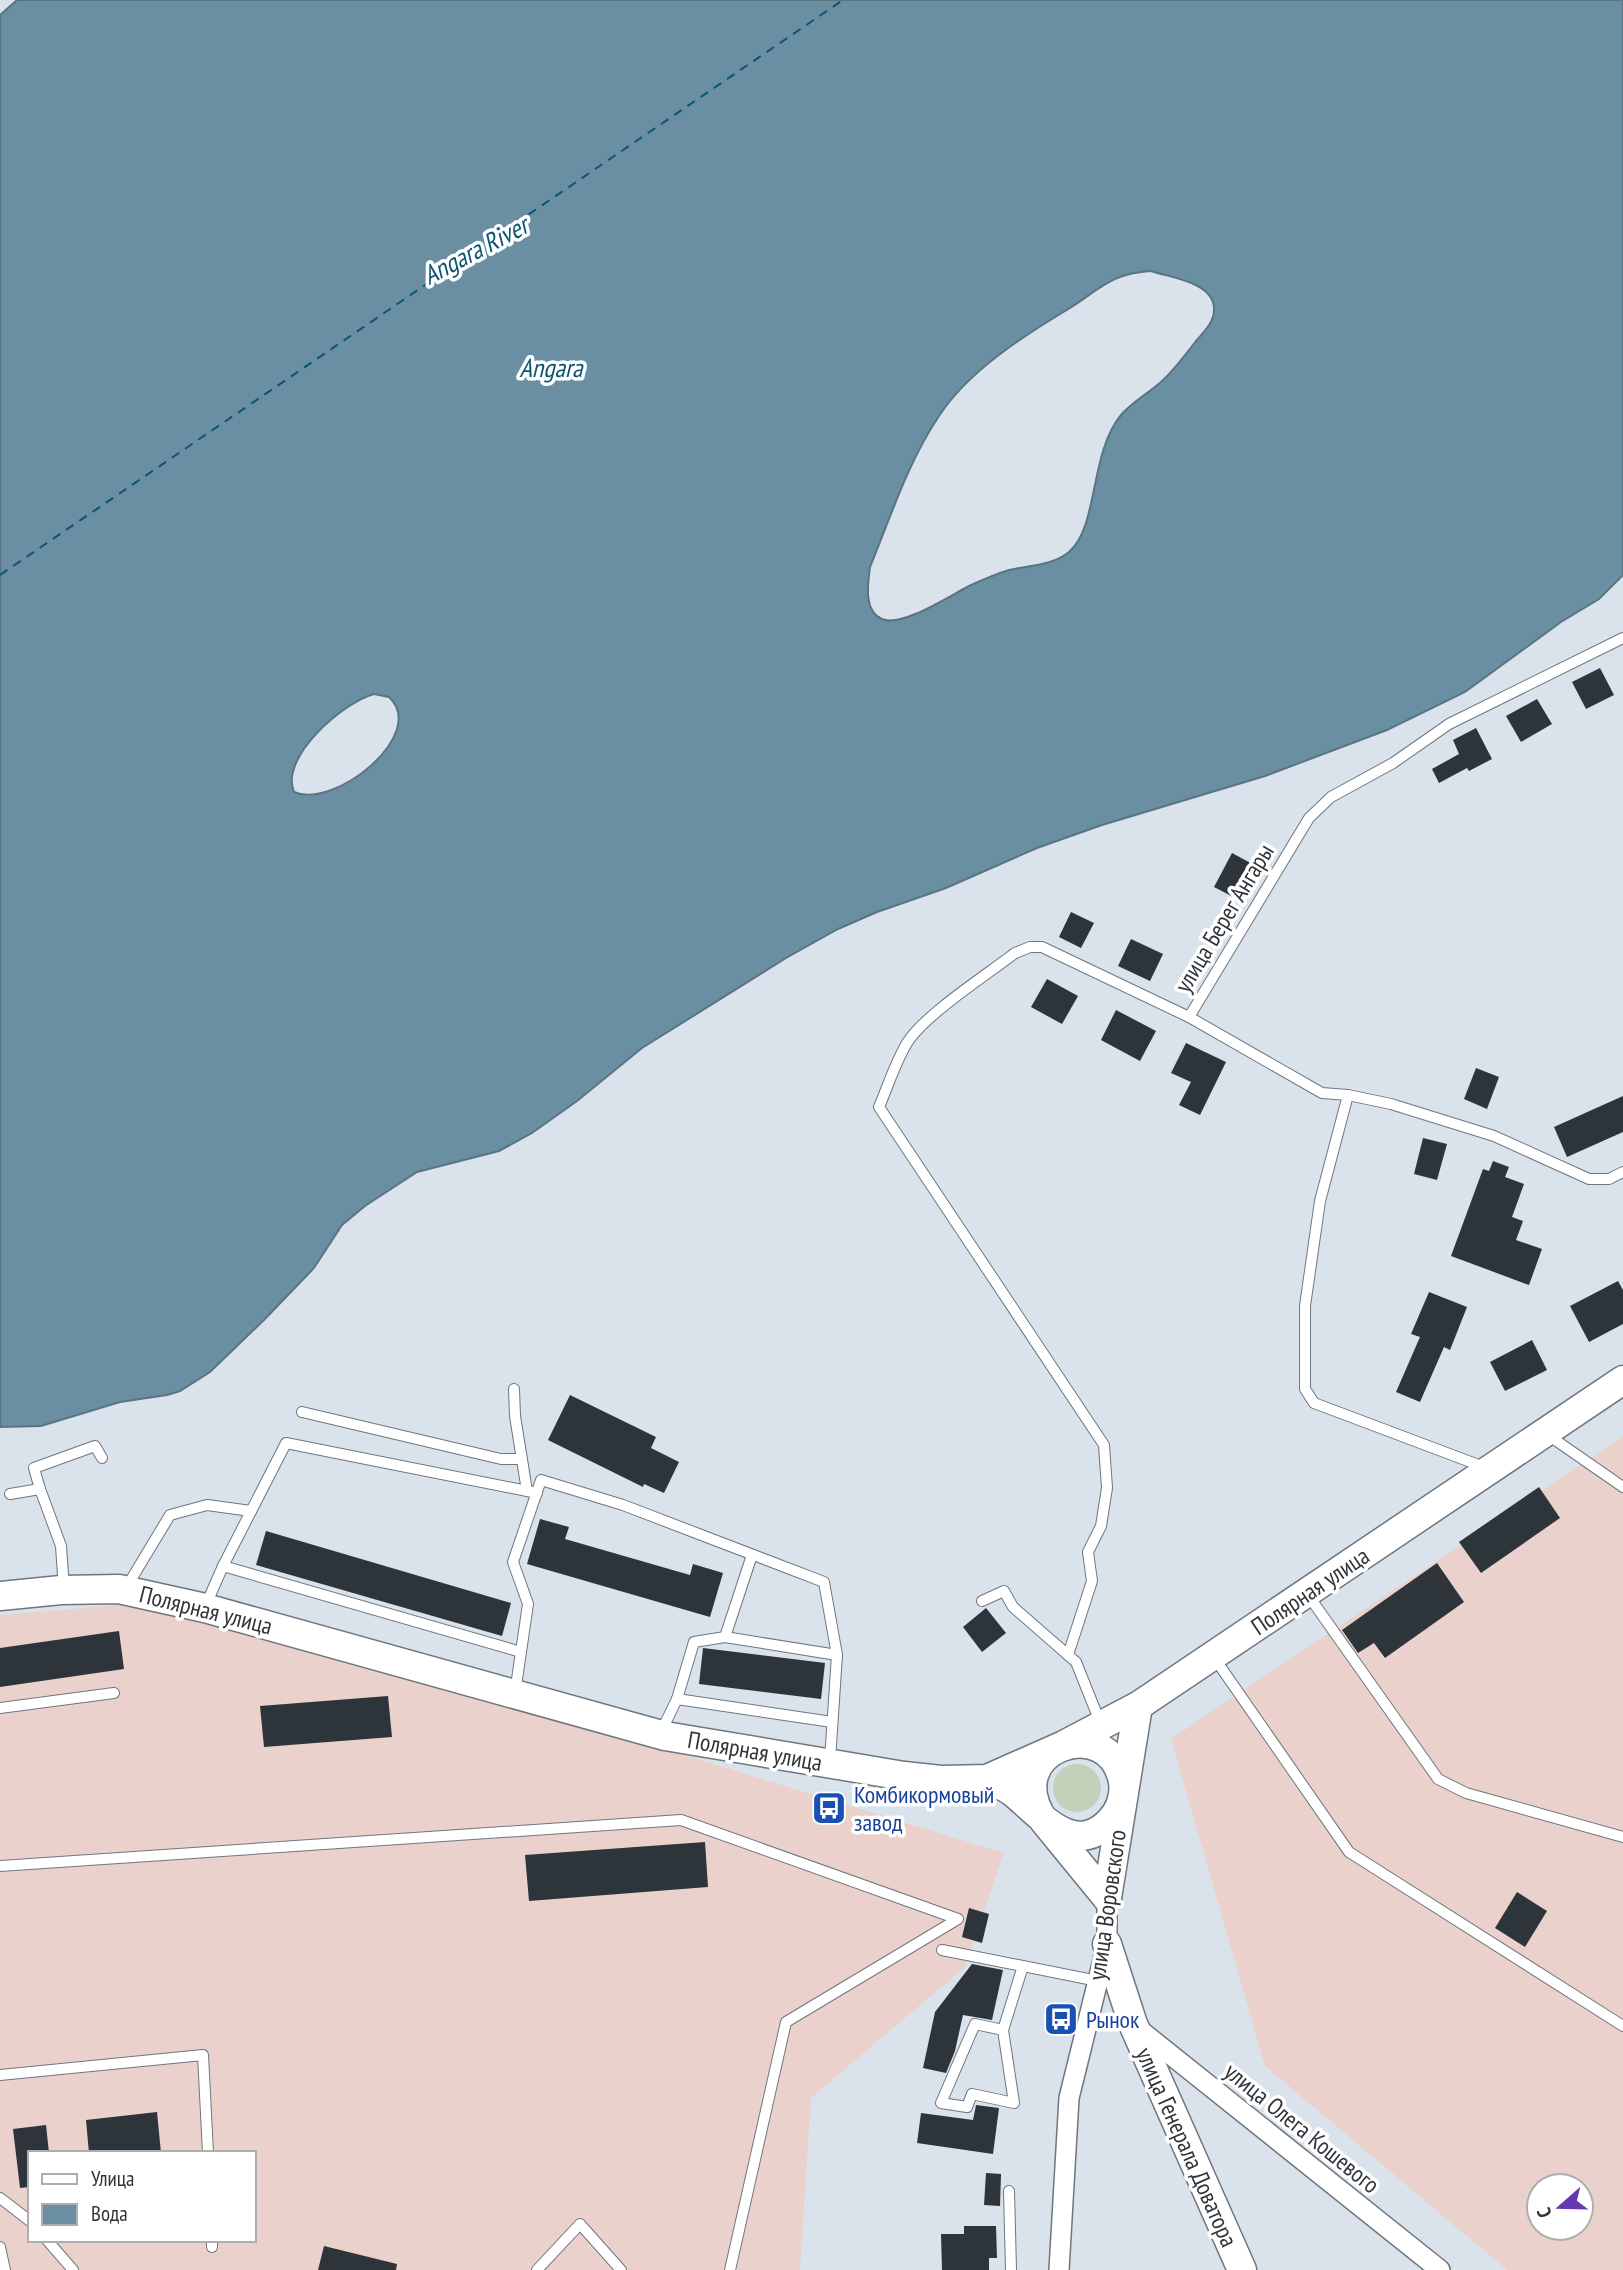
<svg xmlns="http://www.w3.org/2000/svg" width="1623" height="2270" font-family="'PT Sans Narrow',sans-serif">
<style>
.industrial{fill:#ebd1cc;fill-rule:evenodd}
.green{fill:#c3d0ba}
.water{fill:#6b8fa2;stroke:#5a7482;stroke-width:2;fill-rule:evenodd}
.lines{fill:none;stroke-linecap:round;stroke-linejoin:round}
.ferry{stroke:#0d5470;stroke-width:2;stroke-dasharray:9 7;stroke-linecap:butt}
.building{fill:#2d343a}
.lane-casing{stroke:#6e767e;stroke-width:12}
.street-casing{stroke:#6e767e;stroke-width:22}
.secondary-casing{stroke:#6e767e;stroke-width:31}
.lane{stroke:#fff;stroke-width:10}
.street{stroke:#fff;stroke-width:19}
.secondary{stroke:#fff;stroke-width:28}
.labels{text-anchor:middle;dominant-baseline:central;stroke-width:7;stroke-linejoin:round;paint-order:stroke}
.street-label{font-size:24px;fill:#313438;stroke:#fff}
.transit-label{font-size:24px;fill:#164399;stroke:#fff;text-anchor:start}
.water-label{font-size:26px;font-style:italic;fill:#0d5470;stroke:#fff}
</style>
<rect width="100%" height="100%" fill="#dae3ec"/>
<g class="industrial">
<path d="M1623,1436V2270H1507L1265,2066L1171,1739ZM1539,2186H1581V2228H1539Z"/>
<path d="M131,1604L648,1744L1004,1853L965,1967L811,2098L800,2270H0V1615ZM30,2153H254V2240H30Z"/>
</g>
<circle class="green" cx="1077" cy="1788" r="24"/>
<path class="water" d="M17,0H1623V575L1599,599L1561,622L1465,692L1387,730L1265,776L1102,825L1037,848L946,888L877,912L838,929L786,958L642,1048L577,1101L532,1133L499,1151L417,1172L365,1206L342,1225L314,1268L264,1320L210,1372L180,1391L167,1395L120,1402L41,1426L0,1427V15ZM1151,271C1171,278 1215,282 1214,310C1214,322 1204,332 1196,341C1185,355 1175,369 1162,381C1149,393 1132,402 1121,415C1089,454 1099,526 1069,552C1052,566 1029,565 1009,570C996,574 982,580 969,586C951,595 901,628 882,619C863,611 868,583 870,567C891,516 908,462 939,416C968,371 1025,335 1070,308C1100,289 1112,273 1151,271ZM374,694L389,697C429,734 334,810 294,792C279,757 344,702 374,694Z"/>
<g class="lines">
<polyline class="ferry" points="0,575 843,0"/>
</g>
<g class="building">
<polygon points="1600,668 1614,695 1586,709 1572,682"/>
<polygon points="1537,699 1552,724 1521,742 1506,716"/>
<polygon points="1476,728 1492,759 1469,771 1467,768 1439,783 1432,769 1459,754 1453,740"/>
<polygon points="1232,853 1258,867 1239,900 1214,887"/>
<polygon points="1071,912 1094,923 1081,948 1059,937"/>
<polygon points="1131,939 1163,954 1150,981 1118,966"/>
<polygon points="1047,979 1078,996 1062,1024 1031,1007"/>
<polygon points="1116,1010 1156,1031 1140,1061 1101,1040"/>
<polygon points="1186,1043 1226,1062 1200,1115 1179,1105 1191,1082 1171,1073"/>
<polygon points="1476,1068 1499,1077 1487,1109 1464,1099"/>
<polygon points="1623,1096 1623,1132 1567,1157 1554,1127"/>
<polygon points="1423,1138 1447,1144 1437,1180 1414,1174"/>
<polygon points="1493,1161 1509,1167 1505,1177 1524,1184 1512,1217 1523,1221 1516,1240 1542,1249 1529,1285 1451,1256 1483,1169 1489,1171"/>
<polygon points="1618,1281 1623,1290 1623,1324 1589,1342 1570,1306"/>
<polygon points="1429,1292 1467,1307 1450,1350 1444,1347 1420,1402 1396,1392 1420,1337 1411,1334"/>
<polygon points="1532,1340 1547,1370 1505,1391 1490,1362"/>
<polygon points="570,1395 656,1437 651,1448 679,1462 664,1493 644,1484 643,1487 548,1440"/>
<polygon points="1539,1487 1560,1518 1481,1573 1459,1542"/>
<polygon points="540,1519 569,1527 565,1539 690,1575 693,1564 723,1573 710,1617 527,1564"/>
<polygon points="266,1531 511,1603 502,1636 256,1565"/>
<polygon points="1437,1563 1464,1602 1385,1658 1374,1643 1358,1653 1342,1630"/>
<polygon points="986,1608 1006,1633 982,1652 963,1627"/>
<polygon points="119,1631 124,1669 0,1687 0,1648"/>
<polygon points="703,1648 825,1663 821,1699 699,1684"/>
<polygon points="388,1696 392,1737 264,1747 260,1706"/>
<polygon points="705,1842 708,1887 529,1901 525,1855"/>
<polygon points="1517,1892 1547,1911 1525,1947 1495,1928"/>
<polygon points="969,1908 989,1914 982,1943 962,1937"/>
<polygon points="972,1964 1003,1970 992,2020 963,2015 955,2051 946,2073 923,2068 935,2012"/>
<polygon points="976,2105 999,2108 993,2154 917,2143 921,2113 973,2120"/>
<polygon points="157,2112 161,2153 89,2153 86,2120"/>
<polygon points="46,2125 49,2153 30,2153 30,2187 20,2188 13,2129"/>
<polygon points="986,2173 1001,2174 1000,2206 984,2205"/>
<polygon points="964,2226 996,2226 997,2258 989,2258 989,2270 942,2270 941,2234 964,2234"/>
<polygon points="324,2246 397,2264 396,2270 318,2270"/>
</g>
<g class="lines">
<g class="lane-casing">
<g id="lane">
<polyline points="1348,1095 1391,1104 1494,1136 1589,1179 1609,1179 1623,1172"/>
<polyline points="514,1389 515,1416 527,1491"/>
<polyline points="302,1412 501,1459 521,1459"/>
<polyline points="1548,1435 1623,1487"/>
<polyline points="1484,1467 1314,1403 1305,1389 1305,1306 1320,1201 1348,1095 1322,1093 1189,1017 1309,818 1331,797 1393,763 1449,724 1623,638"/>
<polyline points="40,1489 34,1468 95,1446 102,1458"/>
<polyline points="10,1494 40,1489 61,1546 64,1589"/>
<polyline points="223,1566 521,1652"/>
<polyline points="126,1588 170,1515 207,1505 251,1511"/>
<polyline points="1308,1595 1438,1779 1466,1793 1623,1837"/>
<polyline points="982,1601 1004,1591 1013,1607 1076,1662 1100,1722"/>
<polyline points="205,1607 223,1566 286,1443 537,1493"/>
<polyline points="725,1637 837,1655"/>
<path d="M1068,1655L1092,1581L1088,1552L1101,1526L1107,1488L1104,1445L879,1107C888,1086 895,1063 907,1043C924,1015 988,974 1015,953L1030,947H1042L1189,1017"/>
<polyline points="1213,1656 1349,1852 1623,2026"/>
<polyline points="515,1693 528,1604 513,1562 541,1480 623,1505 824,1582 837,1655 830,1760"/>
<polyline points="677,1699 694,1642 725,1637 752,1555"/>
<polyline points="0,1708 114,1693"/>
<polyline points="660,1734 677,1699 832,1722"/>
<polyline points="0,1866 681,1820 958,1919 786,2022 730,2270"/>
<polyline points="942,1950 1098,1981"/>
<polyline points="1003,2030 1014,2103 972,2094 967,2107 941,2103 975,2024 1003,2030 1023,1966"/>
<polyline points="0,2075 203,2055 208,2153"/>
<polyline points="1009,2191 1011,2270"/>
<polyline points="0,2198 30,2221"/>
<polyline points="47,2240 73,2270"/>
<polyline points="212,2240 212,2247"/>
<polyline points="0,2247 5,2270"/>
<polyline points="537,2270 580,2224 621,2270"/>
</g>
</g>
<g class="street-casing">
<g id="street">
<polyline points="1136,2027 1440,2270"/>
<polyline points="1059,2270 1069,2098 1107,1944 1107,1898"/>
</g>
</g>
<g class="secondary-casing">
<g id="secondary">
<polyline points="0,1596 61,1590 119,1589 205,1608 665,1736 904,1776 941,1780 987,1779 1064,1745 1138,1706 1623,1380"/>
<path d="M987,1779C996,1783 1007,1787 1015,1794C1041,1816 1075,1858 1110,1821C1120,1811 1125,1796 1123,1782C1110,1710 996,1749 1044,1821L1107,1898"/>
<polyline points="1107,1898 1138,1706"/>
<polyline points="1107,1944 1133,2024 1242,2270"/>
</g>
</g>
<use href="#lane" class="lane"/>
<use href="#street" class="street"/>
<use href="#secondary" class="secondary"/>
</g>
<defs>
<g id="bus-square" transform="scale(1.75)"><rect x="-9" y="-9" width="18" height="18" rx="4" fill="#1a4fb4" stroke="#fff"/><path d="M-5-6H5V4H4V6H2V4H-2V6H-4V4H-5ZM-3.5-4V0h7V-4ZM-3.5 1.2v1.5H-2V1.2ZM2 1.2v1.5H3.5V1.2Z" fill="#fff"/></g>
</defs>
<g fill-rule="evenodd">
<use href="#bus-square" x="829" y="1808"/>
<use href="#bus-square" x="1061" y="2019"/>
</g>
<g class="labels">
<g class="street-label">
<text transform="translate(1224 918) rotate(-59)">улица Берег Ангары</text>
<text transform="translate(1310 1591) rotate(-34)">Полярная улица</text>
<text transform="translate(206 1610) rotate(14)">Полярная улица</text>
<text transform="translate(755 1751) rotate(10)">Полярная улица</text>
<text transform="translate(1107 1905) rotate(-82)">улица Воровского</text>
<text transform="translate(1302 2128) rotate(39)">улица Олега Кошевого</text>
<text transform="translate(1187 2147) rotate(66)">улица Генерала Доватора</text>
</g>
<g class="transit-label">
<text x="854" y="1794">Комбикормовый<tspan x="854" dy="28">завод</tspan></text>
<text x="1086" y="2019">Рынок</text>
</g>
<g class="water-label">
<text transform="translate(475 250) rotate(-28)">Angara River</text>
<text x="551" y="367">Angara</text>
</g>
</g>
<rect x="28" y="2151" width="228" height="91" fill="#ffffff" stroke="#adaeaf" stroke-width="2"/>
<rect x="42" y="2174" width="35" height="10" fill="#ffffff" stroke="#adaeaf" stroke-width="2"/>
<text x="91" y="2186" font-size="21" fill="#313438">Улица</text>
<rect x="42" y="2204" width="35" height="21" fill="#6b8fa2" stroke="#adaeaf" stroke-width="2"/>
<text x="91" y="2221" font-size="21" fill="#313438">Вода</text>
<g transform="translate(1560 2207) rotate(250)"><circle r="33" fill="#ffffff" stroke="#adaeaf" stroke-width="2"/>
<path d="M0-5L12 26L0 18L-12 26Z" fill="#6439b1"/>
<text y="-10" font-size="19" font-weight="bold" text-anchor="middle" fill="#313438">С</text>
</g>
</svg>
